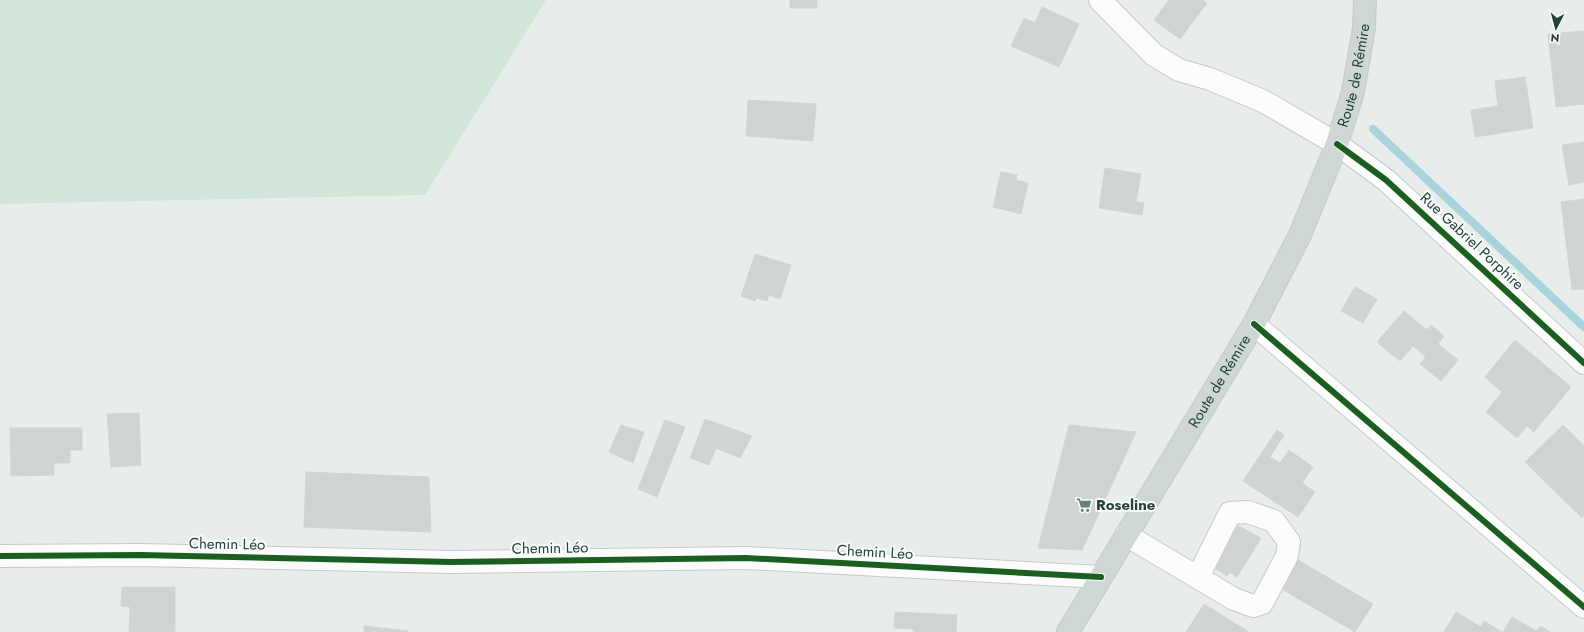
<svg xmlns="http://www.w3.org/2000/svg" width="1584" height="632" font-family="Jost,sans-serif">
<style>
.green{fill:#d1e6d8}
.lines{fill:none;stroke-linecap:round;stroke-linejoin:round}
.stream{stroke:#a9d4db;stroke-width:8}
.building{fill:#cfd4d2;stroke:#d1d6d4}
.minor-casing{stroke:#c5cac8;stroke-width:24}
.major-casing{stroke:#c3ccc9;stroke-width:24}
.minor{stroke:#fcfcfc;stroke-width:22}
.major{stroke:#cfd7d5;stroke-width:22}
.cycleway-casing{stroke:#f7fbf9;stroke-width:8}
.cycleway{stroke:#1b5e20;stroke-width:6}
.labels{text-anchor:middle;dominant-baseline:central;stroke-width:4;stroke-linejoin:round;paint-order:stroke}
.street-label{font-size:15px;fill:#24423a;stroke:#f7fbf9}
.poi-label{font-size:15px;font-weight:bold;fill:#24423a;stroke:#f7fbf9;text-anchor:start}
</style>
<rect width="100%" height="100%" fill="#e8edeb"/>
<polygon class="green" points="0,0 546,0 425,195 0,204"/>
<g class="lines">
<polyline class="stream" points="1373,129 1584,327"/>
</g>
<g class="building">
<rect x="790" y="0" width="27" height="8"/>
<polygon points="1169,0 1203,0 1207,3 1180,39 1154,20"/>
<polygon points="1042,7 1079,24 1059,67 1011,46 1024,18 1035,23"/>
<polygon points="1584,31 1584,104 1556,107 1548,34"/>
<polygon points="1525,77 1533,128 1475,137 1471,110 1498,106 1495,81"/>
<polygon points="748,100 816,104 813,141 746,136"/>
<polygon points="1584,142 1584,182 1569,185 1562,145"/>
<polygon points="1105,168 1141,174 1136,202 1144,203 1142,215 1099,208"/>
<polygon points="1001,172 1017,175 1016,180 1028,183 1021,214 993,207"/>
<polygon points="1584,199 1584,289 1572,290 1561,202"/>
<polygon points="755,254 791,265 780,299 769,295 767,301 756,298 755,301 741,296"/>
<polygon points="1355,287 1377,299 1363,323 1341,311"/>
<polygon points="1404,311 1427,330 1431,325 1444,336 1438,344 1458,360 1441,381 1420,364 1426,357 1413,346 1400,361 1377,342"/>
<polygon points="1515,340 1571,387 1534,432 1527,426 1517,438 1486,412 1502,392 1485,377"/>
<polygon points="139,413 141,465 111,467 107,414"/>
<polygon points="705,419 752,436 740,458 716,448 709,465 690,458"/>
<polygon points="665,420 685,427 657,497 638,489"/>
<polygon points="621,425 644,432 633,463 609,452"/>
<polygon points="1069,425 1136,432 1082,550 1038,548"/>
<polygon points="1563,425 1584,446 1584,515 1582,518 1525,462"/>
<polygon points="10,428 82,428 82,450 70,450 70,463 54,463 54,475 11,476"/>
<polygon points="1277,430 1284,435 1270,457 1280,463 1289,450 1313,467 1302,483 1315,492 1298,517 1243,481"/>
<polygon points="306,472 429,477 431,532 304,527"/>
<polygon points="1235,524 1261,538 1237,577 1230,572 1227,576 1210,565"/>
<polygon points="1298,560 1373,604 1355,632 1280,588"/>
<polygon points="122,587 175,587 175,632 129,632 130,607 121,606"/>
<polygon points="1204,604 1249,632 1186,632"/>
<polygon points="895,612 957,615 956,632 914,632 914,629 894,628"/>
<polygon points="1456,612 1481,627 1484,621 1502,632 1444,632"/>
<polygon points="1512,617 1537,631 1540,626 1550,632 1503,632"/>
<polygon points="364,626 408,631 408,632 364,632"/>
</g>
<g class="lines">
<g class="minor-casing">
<g id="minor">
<polyline points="1100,0 1154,55 1179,70 1210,79 1263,101 1337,144 1386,180 1584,363"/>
<polyline points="1254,324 1584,607"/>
<polyline points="1126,535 1234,599 1253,606 1262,603 1287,556 1289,542 1274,521 1248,512 1230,513 1198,577"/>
<polyline points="0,556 140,555 451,562 746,558 1101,577"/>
</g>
</g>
<g class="major-casing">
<g id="major">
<path id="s1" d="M1068,632L1254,324L1300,235L1337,144L1353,92L1364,28L1365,0"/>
</g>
</g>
<use href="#minor" class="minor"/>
<use href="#major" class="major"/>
<g class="cycleway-casing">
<g id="cycleway">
<polyline points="1337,144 1386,180 1584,363"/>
<polyline points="1254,324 1584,607"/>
<polyline points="0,556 140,555 451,562 746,558 1101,577"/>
</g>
</g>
<use href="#cycleway" class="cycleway"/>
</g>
<defs>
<g id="supermarket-bare" transform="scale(1.2)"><path d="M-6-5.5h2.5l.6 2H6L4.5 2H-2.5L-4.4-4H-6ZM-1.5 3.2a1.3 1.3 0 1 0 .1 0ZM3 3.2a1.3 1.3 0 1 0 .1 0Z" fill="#697e78" stroke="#f7fbf9" stroke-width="2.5" paint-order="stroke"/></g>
</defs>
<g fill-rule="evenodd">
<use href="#supermarket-bare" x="1084" y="505"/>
</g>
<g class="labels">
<g class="street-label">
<text stroke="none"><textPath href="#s1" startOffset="629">Route de Rémire</textPath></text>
<text transform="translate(1472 241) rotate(43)">Rue Gabriel Porphire</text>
<text stroke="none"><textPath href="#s1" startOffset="293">Route de Rémire</textPath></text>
<text transform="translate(227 544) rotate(1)">Chemin Léo</text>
<text transform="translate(550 548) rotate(-1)">Chemin Léo</text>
<text transform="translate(875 552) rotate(3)">Chemin Léo</text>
</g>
<g class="poi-label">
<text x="1096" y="505">Roseline</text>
</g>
</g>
<g transform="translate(1556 28) rotate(186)" stroke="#f7fbf9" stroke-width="3" paint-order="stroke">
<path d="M0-3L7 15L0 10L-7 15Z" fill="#24423a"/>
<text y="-6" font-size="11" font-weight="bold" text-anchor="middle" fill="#24423a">N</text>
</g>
</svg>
